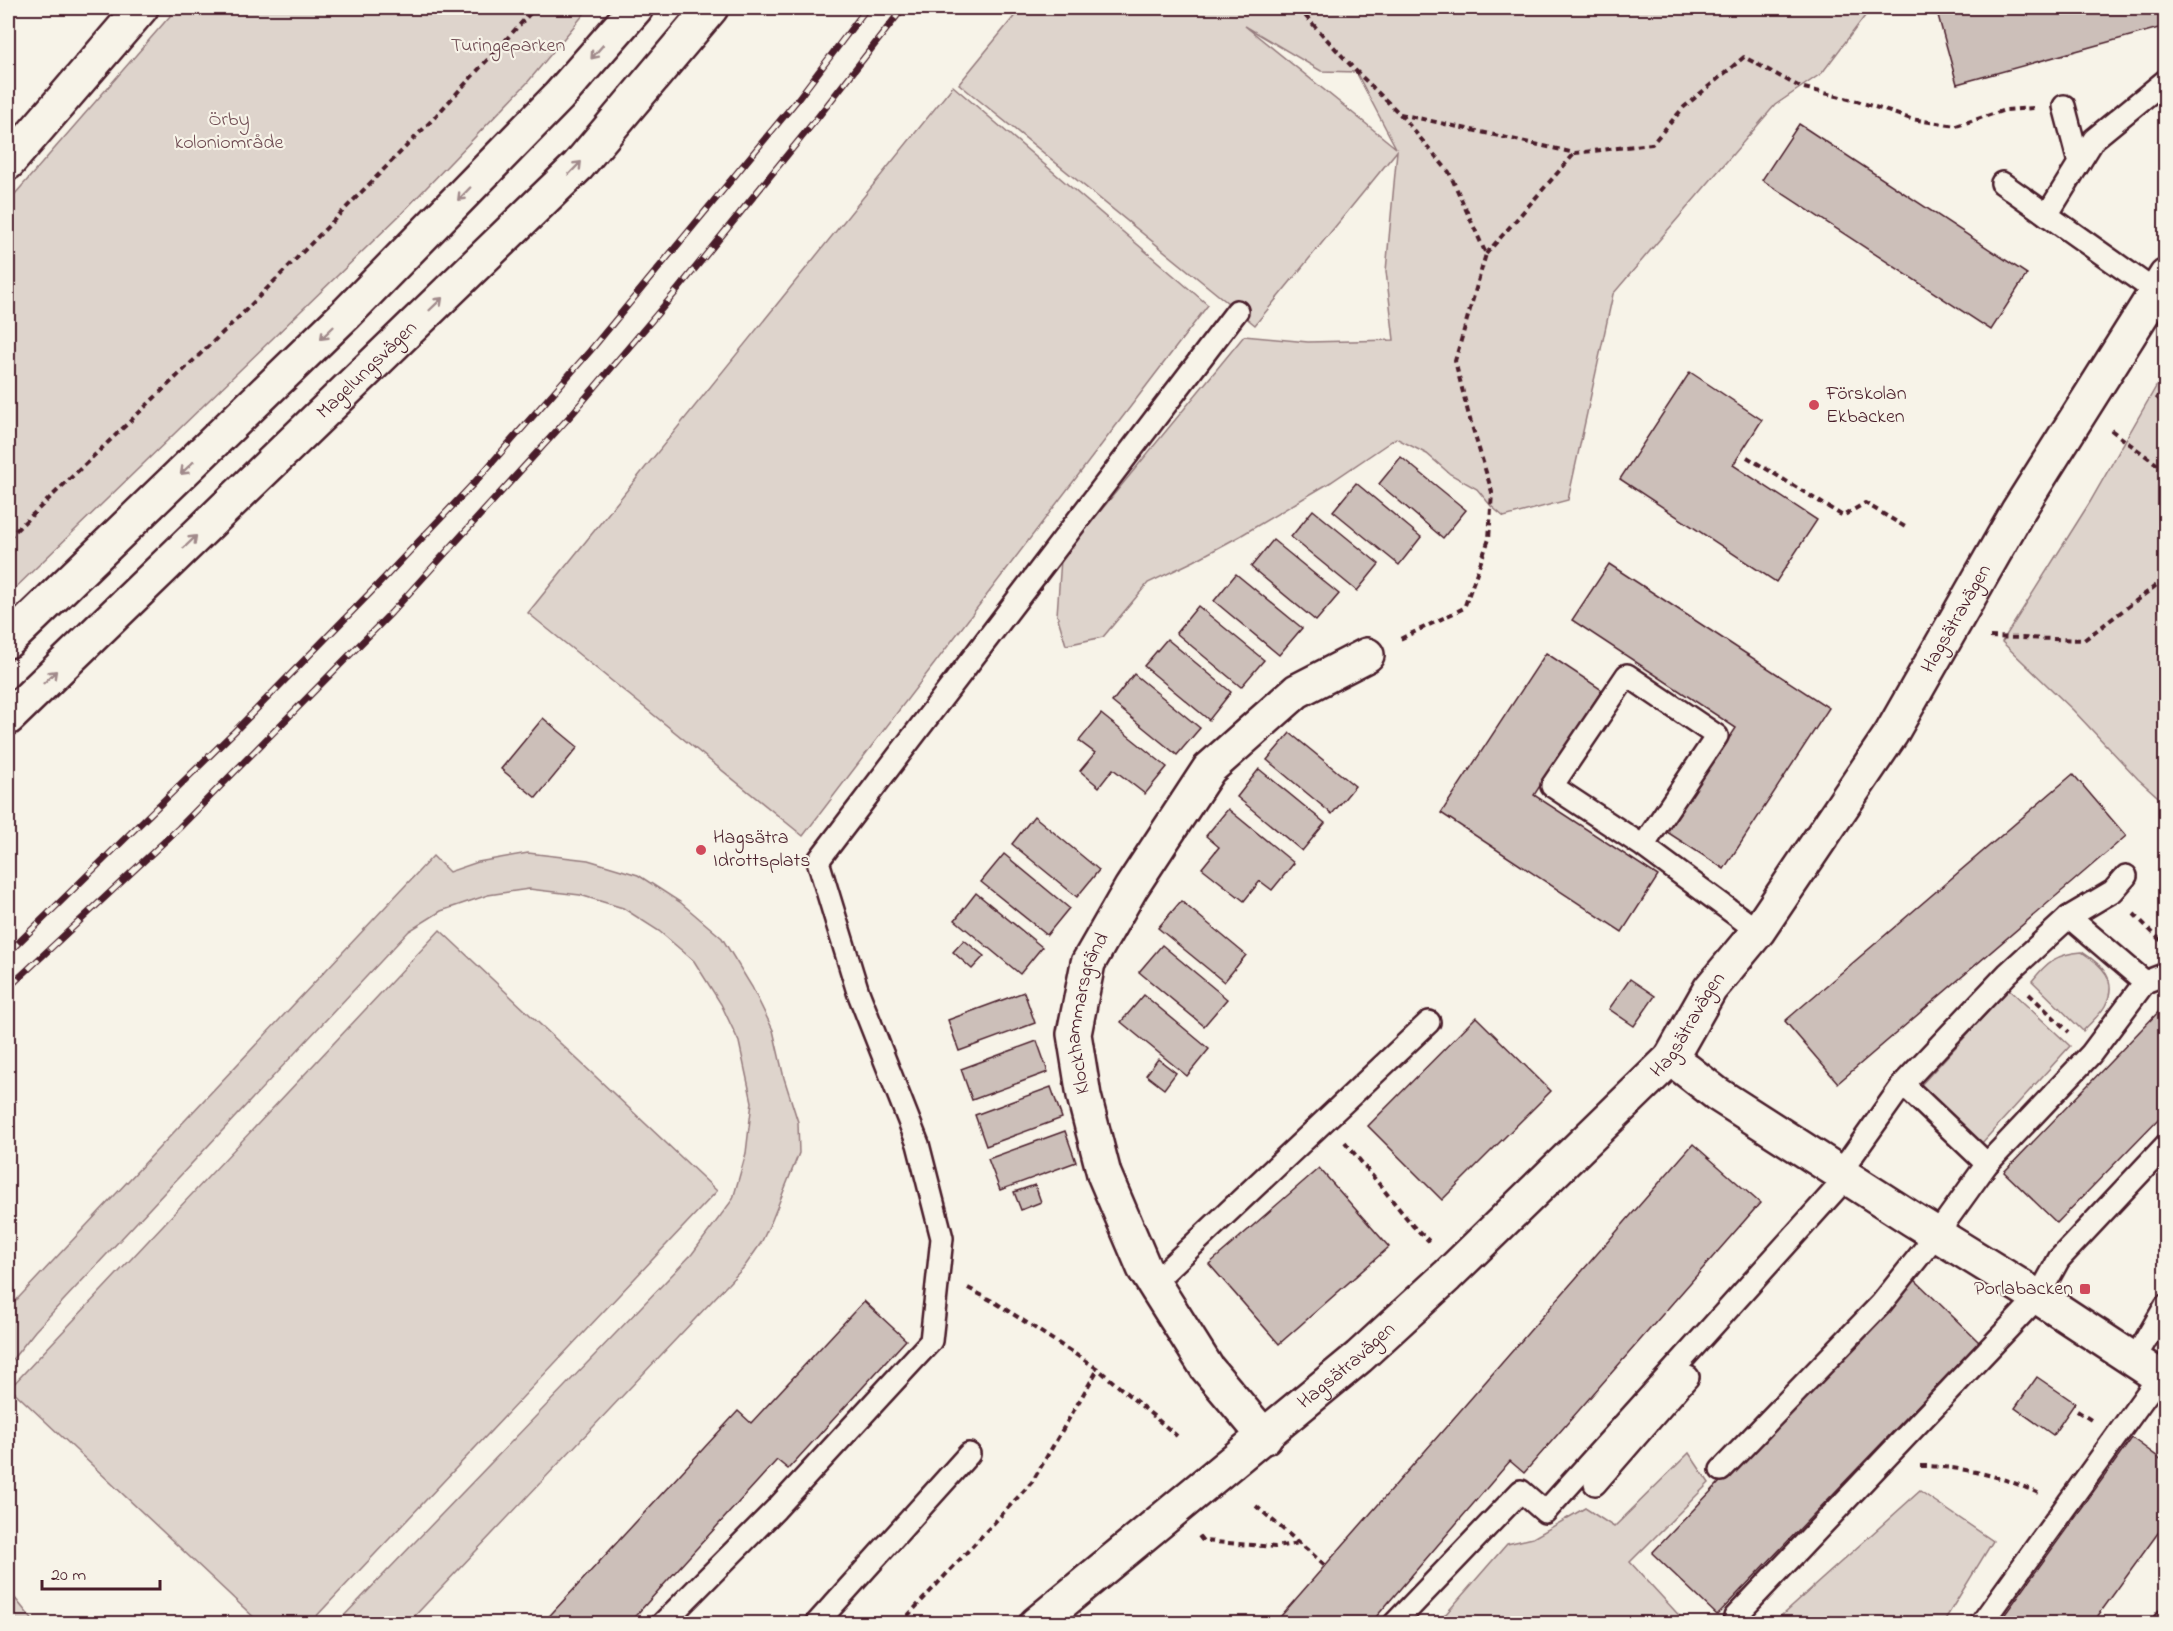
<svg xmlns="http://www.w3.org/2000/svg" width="2173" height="1631" font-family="'Indie Flower',sans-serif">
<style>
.green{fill:#ded4cc;stroke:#947a7c;stroke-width:1.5;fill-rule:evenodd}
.building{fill:#ccbfb9;stroke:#4a1f2b;stroke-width:1.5}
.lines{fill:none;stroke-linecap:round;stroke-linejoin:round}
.lane-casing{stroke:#4a1f2b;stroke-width:26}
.street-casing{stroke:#4a1f2b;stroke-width:38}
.secondary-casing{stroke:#4a1f2b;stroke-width:38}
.path{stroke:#4a1f2b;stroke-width:4;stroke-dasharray:6 4.5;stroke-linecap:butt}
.lane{stroke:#f7f3e8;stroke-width:21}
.street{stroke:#f7f3e8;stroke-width:33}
.secondary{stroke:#f7f3e8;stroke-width:33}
.rail-casing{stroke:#4a1f2b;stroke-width:7}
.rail{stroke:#f7f3e8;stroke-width:4.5;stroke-dasharray:14;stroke-linecap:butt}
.oneway{stroke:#a0898a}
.poi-dot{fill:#d1495b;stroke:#f7f3e8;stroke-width:2}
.labels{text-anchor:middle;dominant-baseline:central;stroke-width:4.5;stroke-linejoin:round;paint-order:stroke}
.park-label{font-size:20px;fill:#6f4c53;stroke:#f7f3e8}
.street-label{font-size:20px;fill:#4a1f2b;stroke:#f7f3e8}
.poi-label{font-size:20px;fill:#4a1f2b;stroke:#f7f3e8;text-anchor:start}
</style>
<rect width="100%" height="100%" fill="#f7f3e8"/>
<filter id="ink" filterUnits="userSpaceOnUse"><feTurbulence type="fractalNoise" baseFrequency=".0167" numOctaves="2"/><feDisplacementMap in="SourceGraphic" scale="12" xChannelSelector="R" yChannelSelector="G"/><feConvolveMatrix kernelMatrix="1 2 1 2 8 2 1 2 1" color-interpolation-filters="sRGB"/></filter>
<g filter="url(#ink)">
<g class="green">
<polygon points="177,8 589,8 527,83 401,214 8,595 8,202"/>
<path d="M1021,8H1871L1822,73L1775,105L1613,294L1568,500L1504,517L1491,506L1477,489L1450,474L1427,454L1396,438L1331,482L1240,536L1194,561L1148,583L1103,637L1066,645L1057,615L1061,559L1244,336L1308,342L1394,340L1386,271L1397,151L1255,325L959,84ZM1245,26L1321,71L1356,72L1396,148Z"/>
<polygon points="953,86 1208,305 803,836 528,613"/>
<polygon points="2165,371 2165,803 2138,779 2073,710 2002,642 2090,502"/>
<polygon points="528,853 588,860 638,875 680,902 722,938 752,987 773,1030 784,1078 798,1122 799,1153 772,1220 761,1243 745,1266 408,1623 337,1623 692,1254 733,1199 746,1153 752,1102 739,1042 721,1004 694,961 659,931 623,908 580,895 529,889 488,895 441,911 409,931 35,1331 8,1365 8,1309 433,856 449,872 478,862"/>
<polygon points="440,930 717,1191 310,1623 260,1623 10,1388"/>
<path d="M2082,952C2102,965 2119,980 2105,1006C2100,1015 2090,1023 2083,1031L2032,981C2047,962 2056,954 2082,952Z"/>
<polygon points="2009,989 2070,1046 1981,1144 1919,1087"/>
<polygon points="1689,1453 1709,1483 1630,1562 1686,1623 1438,1623 1507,1544 1533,1538 1585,1508 1614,1527"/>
<polygon points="1920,1491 1993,1541 1943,1623 1773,1623"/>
<polygon points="8,1583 14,1597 35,1623 8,1623"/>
</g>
<g class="building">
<polygon points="1936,8 2166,8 2166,26 1957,84"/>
<polygon points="1799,124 2027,274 1991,330 1762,180"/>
<polygon points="1690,372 1762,420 1733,465 1817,520 1776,582 1620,479"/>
<polygon points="2166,385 2166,406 2156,398"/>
<polygon points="1401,457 1466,510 1443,538 1379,484"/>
<polygon points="1356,483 1421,537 1399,565 1333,511"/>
<polygon points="1313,510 1379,564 1357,591 1291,537"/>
<polygon points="1273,540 1339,594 1316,621 1251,567"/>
<polygon points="1609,564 1829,708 1724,869 1667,832 1736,728 1572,620"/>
<polygon points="1236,574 1302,628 1279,655 1214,601"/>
<polygon points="1198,606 1264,660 1241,687 1176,633"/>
<polygon points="1167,639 1231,692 1209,720 1144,666"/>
<polygon points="1546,653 1602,690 1534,795 1658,876 1622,932 1441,813"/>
<polygon points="1134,674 1200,728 1177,755 1112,702"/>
<polygon points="1101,714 1167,767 1145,794 1113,769 1099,787 1080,771 1095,753 1079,741"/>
<polygon points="543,718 578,747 536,798 501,769"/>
<polygon points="1290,733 1355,786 1332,814 1267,760"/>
<polygon points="1259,769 1325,823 1302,851 1237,797"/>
<polygon points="2073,774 2126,836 1838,1083 1785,1021"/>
<polygon points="1228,809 1294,863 1272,890 1260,881 1244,901 1202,868 1219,847 1206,836"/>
<polygon points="1034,816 1099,870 1077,897 1012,844"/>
<polygon points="1004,854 1069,908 1047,935 981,882"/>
<polygon points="976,893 1042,947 1020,974 955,920"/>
<polygon points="1181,901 1246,955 1224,982 1158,928"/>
<polygon points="964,940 984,956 972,969 953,952"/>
<polygon points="1162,945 1227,999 1204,1026 1139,972"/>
<polygon points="1630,979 1655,996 1634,1026 1609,1009"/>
<polygon points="1024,992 1035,1023 959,1051 948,1020"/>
<polygon points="1144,995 1209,1049 1187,1076 1121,1022"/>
<polygon points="2166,1004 2166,1111 2057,1223 2004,1172"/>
<polygon points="1476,1017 1551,1091 1442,1200 1368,1126"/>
<polygon points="1037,1041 1048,1072 972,1100 961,1069"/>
<polygon points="1158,1059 1176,1073 1164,1089 1146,1075"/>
<polygon points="1051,1087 1062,1118 986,1146 975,1115"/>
<polygon points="1065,1131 1076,1162 1000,1190 988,1159"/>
<polygon points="1693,1144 1760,1203 1524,1473 1510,1461 1370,1624 1274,1624"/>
<polygon points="1319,1168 1389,1247 1279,1344 1209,1264"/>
<polygon points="1035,1185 1041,1202 1021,1210 1014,1192"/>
<polygon points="1914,1279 1979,1342 1717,1615 1652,1553"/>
<polygon points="864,1301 906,1340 788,1469 777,1460 628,1624 542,1624 738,1411 751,1423"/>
<polygon points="2037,1377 2075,1403 2053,1435 2015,1408"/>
<polygon points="2132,1438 2166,1463 2166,1522 2092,1624 1998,1624"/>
</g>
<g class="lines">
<g class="lane-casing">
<g id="lane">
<polyline points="2064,106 2079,163"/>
<polyline points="2002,183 2156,292"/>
<polyline points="2047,215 2094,139 2166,80"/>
<polyline points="1643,846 1717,736 1627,675 1552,786 1643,846 1758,931"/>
<polyline points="2069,917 2113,891 2126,876"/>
<polyline points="2145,982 2166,974"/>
<polyline points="1903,1084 1987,1164"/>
<polyline points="1153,1283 1429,1022"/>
<polyline points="2134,1360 2166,1305"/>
<polyline points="1721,1470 1881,1304 1936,1235 1987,1164 2091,1054 2145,982 2069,917 2008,973 1903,1084 1840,1173"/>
<polyline points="1595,1484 1688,1377"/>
<polyline points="1735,1617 2038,1297 2059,1259 2166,1145"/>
<polyline points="662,1624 776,1509 931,1341 942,1238 918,1144 858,992 818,861 1237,311"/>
<polyline points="816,1624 969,1454"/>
<polyline points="1394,1624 1521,1491 1545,1512 1847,1177"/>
<polyline points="1981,1624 2159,1377"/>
<polyline points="2163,1624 2166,1620"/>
</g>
</g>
<g class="street-casing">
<g id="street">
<polyline points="8,163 141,8"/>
<polyline points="1671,1058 1717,1094 1912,1219 2038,1297 2166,1381"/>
<path id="s1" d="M1265,1437L1207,1368L1144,1268L1104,1174L1084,1096L1074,1034L1088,963L1131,888L1209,769L1297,691L1367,655"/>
<path id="s2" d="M1036,1624L1359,1357L1447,1276L1671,1058L1710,989L1758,931L1891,734L2018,511L2166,276"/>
</g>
</g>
<g class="secondary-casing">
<g id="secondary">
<polyline points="8,641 347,313 559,96 636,8"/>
<path id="s3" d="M8,718L578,166L711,8"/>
</g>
</g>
<g class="path">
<polyline points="1298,8 1356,71 1399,113 1449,172 1486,254 1455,361 1469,416 1492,492 1489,539 1464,608 1400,639"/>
<polyline points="1400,114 1575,153 1652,144 1684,107 1744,57 1800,87 1857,101 1911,119 1956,126 2005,110 2034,108"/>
<polyline points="1486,254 1575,153"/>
<polyline points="2111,430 2166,471"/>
<polyline points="1747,457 1843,516 1865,503 1907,528"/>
<polyline points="8,538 241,315 433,119 535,8"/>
<polyline points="1990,637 2084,640 2166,578"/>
<polyline points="2134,914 2163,943"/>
<polyline points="2029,994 2069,1032"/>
<polyline points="1345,1142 1413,1226 1429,1241"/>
<polyline points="968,1288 996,1303 1098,1369 1177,1436"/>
<polyline points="2077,1411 2091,1420"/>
<path d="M1921,1466C1960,1466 2002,1476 2038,1493"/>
<polyline points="1256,1506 1325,1565"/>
<polyline points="1199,1536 1203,1541 1275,1547 1300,1543"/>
<polyline points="900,1624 1032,1482 1098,1369"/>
</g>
<use href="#lane" class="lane"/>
<use href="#street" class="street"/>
<use href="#secondary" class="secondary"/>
<g class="rail-casing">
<g id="rail">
<polyline points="8,953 235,731 371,592 475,482 590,351 798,99 867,8"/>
<polyline points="8,988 179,828 391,613 572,414 675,293 818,117 903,8"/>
</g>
</g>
<use href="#rail" class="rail"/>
</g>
<defs><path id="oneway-shaft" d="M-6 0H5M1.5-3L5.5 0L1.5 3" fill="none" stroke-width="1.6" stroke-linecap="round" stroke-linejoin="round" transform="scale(1.5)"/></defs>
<g class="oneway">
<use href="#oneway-shaft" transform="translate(597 52) rotate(131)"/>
<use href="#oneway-shaft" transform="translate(575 168) rotate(-46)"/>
<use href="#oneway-shaft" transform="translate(464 194) rotate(134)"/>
<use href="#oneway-shaft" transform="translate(436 304) rotate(-44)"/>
<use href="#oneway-shaft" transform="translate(327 333) rotate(136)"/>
<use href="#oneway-shaft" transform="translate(187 468) rotate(136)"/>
<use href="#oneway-shaft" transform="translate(190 542) rotate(-44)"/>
<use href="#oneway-shaft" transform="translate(50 677) rotate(-44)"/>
</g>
</g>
<g class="poi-dot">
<circle cx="1814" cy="405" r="6"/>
<circle cx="701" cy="850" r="6"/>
<rect x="2079" y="1283" width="12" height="12" rx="3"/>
</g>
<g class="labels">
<g class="park-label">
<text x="508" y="46">Turingeparken</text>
<text x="229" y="120">Örby<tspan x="229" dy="23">koloniområde</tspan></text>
</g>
<g class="street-label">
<text stroke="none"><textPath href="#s3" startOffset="500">Magelungsvägen</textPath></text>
<text stroke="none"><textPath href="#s2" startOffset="1376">Hagsätravägen</textPath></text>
<text stroke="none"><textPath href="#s1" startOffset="476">Klockhammarsgränd</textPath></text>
<text stroke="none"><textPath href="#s2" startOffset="888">Hagsätravägen</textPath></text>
<text stroke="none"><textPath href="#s2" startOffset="404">Hagsätravägen</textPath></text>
</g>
<g class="poi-label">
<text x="1826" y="394">Förskolan<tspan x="1826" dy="23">Ekbacken</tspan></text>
<text x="713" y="838">Hagsätra<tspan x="713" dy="23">Idrottsplats</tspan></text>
<text x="2073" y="1289" text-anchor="end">Porlabacken</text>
</g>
</g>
<rect width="2173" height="1631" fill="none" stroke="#f7f3e8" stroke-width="30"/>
<rect x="15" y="15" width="2143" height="1601" fill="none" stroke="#4a1f2b" stroke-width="2" filter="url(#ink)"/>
<path d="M42 1580v9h118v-9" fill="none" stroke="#4a1f2b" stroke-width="3"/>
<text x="51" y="1580" font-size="18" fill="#4a1f2b" stroke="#f7f3e8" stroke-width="4.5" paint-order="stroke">20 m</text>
</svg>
